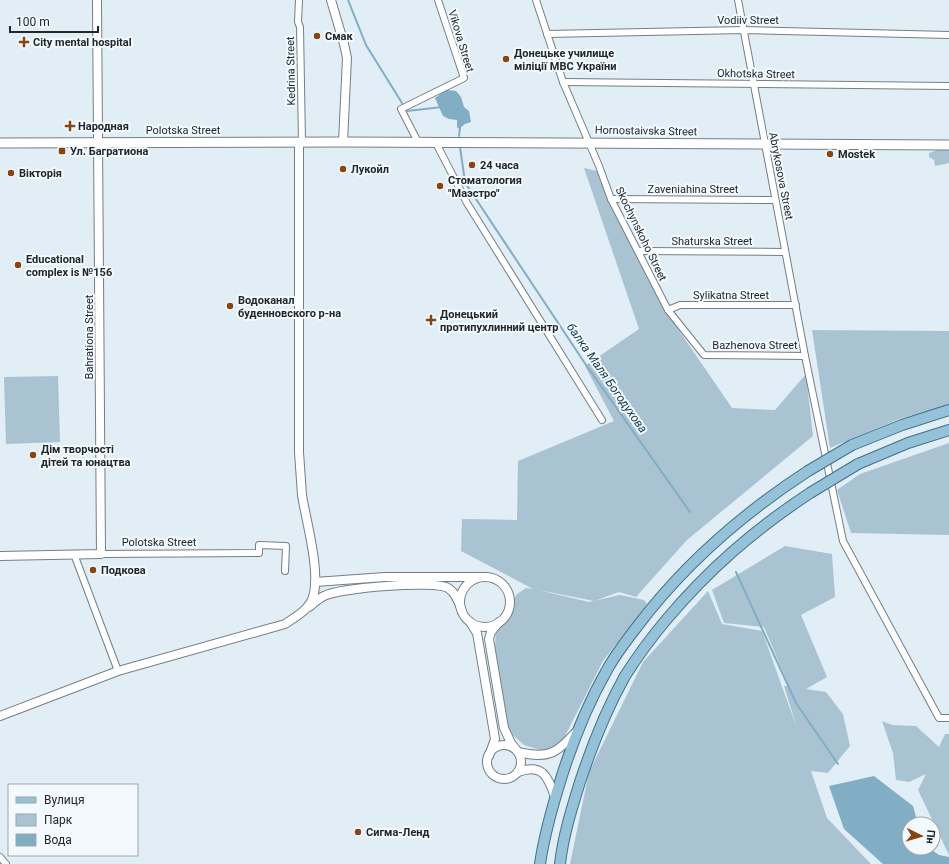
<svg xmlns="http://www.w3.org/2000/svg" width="949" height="864" font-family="Roboto,sans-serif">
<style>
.green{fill:#a9c3d2}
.water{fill:#81adc5}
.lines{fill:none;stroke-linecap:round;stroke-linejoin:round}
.stream{stroke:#81adc5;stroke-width:2}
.minor-casing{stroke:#747f85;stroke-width:8}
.tertiary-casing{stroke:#747f85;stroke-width:10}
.secondary-casing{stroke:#747f85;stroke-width:11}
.primary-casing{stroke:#3f718a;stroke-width:12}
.minor{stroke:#fff;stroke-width:6}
.tertiary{stroke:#fff;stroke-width:8}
.secondary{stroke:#fff;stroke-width:9}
.primary{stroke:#95c2d8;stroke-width:10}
.primary-bridge-casing{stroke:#3f718a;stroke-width:12;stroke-linecap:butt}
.primary-bridge{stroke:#95c2d8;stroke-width:10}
.poi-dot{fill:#864512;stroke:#f3faff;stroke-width:1.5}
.labels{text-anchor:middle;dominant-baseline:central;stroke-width:4;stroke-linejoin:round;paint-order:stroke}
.street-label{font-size:11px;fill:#222729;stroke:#f3faff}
.poi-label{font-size:11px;font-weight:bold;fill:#222729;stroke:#f3faff;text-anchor:start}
.water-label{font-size:12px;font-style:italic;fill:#123749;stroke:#f3faff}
</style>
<rect width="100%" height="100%" fill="#e2eef5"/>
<g class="green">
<polygon points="941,149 949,150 949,163 935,166 934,160 929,157 929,153"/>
<polygon points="584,168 597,171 665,310 732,408 775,410 806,374 813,436 687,540 636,597 619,592 594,601 534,589 589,602 620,595 644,600 647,604 603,661 563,740 546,752 524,745 508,731 494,669 496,630 517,594 526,588 533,589 461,551 462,519 517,520 518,461 614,421 585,366 639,329"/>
<polygon points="812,330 949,331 949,405 899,419 830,448"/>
<polygon points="58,376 60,442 6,444 4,377"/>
<polygon points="949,443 949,535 851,533 837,490 860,474"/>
<polygon points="785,546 832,554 835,597 801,615 827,677 806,689 826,692 843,714 850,746 828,773 811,771 827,818 871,864 570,864 589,772 643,662 708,591 722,624 762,631 797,728 784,686 789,686 764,627 724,623 712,590"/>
<polygon points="882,721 892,725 916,726 939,747 945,734 949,734 949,855 918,790 926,774 909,782 896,780 893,753"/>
</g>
<g class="water">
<polygon points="446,90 456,91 461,97 464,107 469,111 471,122 465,124 459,129 457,127 457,120 449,119 443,116 435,98"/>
<polygon points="874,776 913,806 918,824 909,824 909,848 929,848 939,855 949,857 949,864 883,864 844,829 829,786"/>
</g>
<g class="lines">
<g class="stream">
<polyline points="348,0 366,45 402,103"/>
<polyline points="407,111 442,107"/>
<polyline points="459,136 460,128"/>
<polyline points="460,147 464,175 466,184 584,362 690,512"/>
<polyline points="736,572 796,703 838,764"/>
</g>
<g class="minor-casing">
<g id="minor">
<polyline points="299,0 298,22 300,27 302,142"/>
<polyline points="536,0 563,82 599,166 611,199 668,310 704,355 805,356"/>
<polyline points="738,0 805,356 843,541 939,718 949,718"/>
<polyline points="547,34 744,30 949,35"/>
<polyline points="563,82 949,86"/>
<polyline points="418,142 401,109 464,78 438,0"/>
<polyline points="436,143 467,203 602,420"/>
<polyline points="611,199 775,200"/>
<polyline points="638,251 785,252"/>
<polyline points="668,310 680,305 796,305"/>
<polyline points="74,554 118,671"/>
<polyline points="101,554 259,553 259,545 286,546 285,571"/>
<polyline points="0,857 6,864"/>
</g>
</g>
<g class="tertiary-casing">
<g id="tertiary">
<polyline points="331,0 344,44 347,58 343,142"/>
<polyline points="0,556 101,554 97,0"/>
<circle cx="485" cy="602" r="25"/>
<polyline points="315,582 385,577 486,577"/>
<path d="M309,607C314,603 319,598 324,596C339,588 434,580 448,588C456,593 459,603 462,611"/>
<polyline points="470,622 477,633 494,733 495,739 489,756"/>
<path d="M499,622L491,632L489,639L504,728L511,743L518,752C550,759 555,754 577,731"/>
<path d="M0,716L118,671L285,624C295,617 309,610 313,597C321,572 306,521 302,495C301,481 300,466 299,452V142"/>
<circle cx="504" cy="762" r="17"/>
<path d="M518,772C542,763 548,776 555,797"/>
</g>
</g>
<g class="secondary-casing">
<polyline id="secondary" points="0,143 343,142 949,145"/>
</g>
<g class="primary-casing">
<g id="primary">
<polyline points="852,445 902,425 949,410"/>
<polyline points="858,464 908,443 949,430"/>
<path d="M540,864C544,836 552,808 560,782C572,743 587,705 607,670C615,655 626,641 636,628C684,564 742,514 808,471"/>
<path d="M560,864C563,837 571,811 579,785C591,748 606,710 625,676C637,657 651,638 666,620C709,569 754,530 810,493"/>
</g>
</g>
<use href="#minor" class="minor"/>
<use href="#tertiary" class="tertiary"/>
<use href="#secondary" class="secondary"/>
<use href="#primary" class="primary"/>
<g class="primary-bridge-casing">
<g id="primary-bridge">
<polyline points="808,471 852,445"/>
<polyline points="810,493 858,464"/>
</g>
</g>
<use href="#primary-bridge" class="primary-bridge"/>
</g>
<g class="poi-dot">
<circle cx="317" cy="36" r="4"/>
<path d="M22 36h4v4h4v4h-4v4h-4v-4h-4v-4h4z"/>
<circle cx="506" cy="59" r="4"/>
<path d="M68 120h4v4h4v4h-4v4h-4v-4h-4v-4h4z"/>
<rect x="58" y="147" width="8" height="8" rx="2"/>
<circle cx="830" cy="154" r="4"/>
<circle cx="472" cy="165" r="4"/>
<circle cx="343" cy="169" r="4"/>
<circle cx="11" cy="173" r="4"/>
<circle cx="440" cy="186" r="4"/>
<circle cx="18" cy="265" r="4"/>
<circle cx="230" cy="306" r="4"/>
<path d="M429 314h4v4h4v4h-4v4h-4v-4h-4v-4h4z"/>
<circle cx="33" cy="455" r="4"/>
<circle cx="93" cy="570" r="4"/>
<circle cx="358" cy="832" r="4"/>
</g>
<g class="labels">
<g class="street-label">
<text x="748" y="20">Vodiiv Street</text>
<text transform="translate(461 41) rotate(73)">Vikova Street</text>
<text transform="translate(291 71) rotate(-91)">Kedrina Street</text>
<text transform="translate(756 74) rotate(1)">Okhotska Street</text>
<text x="183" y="130">Polotska Street</text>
<text transform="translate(646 131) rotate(1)">Hornostaivska Street</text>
<text transform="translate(781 176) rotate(79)">Abrykosova Street</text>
<text x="693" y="189">Zaveniahina Street</text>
<text transform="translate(641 234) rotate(64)">Skochynskoho Street</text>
<text x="712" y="241">Shaturska Street</text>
<text x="731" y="295">Sylikatna Street</text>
<text transform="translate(89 337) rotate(-90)">Bahrationa Street</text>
<text x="755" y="345">Bazhenova Street</text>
<text x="159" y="542">Polotska Street</text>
</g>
<g class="poi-label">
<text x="325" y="36">Смак</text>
<text x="33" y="42">City mental hospital</text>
<text x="514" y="53">Донецьке училище<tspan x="514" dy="13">міліції МВС України</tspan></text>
<text x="78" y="126">Народная</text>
<text x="70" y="151">Ул. Багратиона</text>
<text x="838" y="154">Mostek</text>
<text x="480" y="165">24 часа</text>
<text x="351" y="169">Лукойл</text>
<text x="19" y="173">Вікторія</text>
<text x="448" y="180">Стоматология<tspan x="448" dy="13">"Маэстро"</tspan></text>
<text x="26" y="259">Educational<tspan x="26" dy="13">complex is №156</tspan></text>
<text x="238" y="300">Водоканал<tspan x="238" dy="13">буденновского р-на</tspan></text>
<text x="440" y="314">Донецький<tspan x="440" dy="13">протипухлинний центр</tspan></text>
<text x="41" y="449">Дім творчості<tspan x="41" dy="13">дітей та юнацтва</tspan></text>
<text x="101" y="570">Подкова</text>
<text x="366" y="832">Сигма-Ленд</text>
</g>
<g class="water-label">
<text transform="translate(607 378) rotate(55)">балка Маля Богодухова</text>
</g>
</g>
<rect x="8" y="784" width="130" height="72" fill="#f3faff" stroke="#9fa6a9"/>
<rect x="16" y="797" width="20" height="6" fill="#95c2d8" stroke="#9fa6a9"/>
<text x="44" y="804" font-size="12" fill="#222729">Вулиця</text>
<rect x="16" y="814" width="20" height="12" fill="#a9c3d2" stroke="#9fa6a9"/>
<text x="44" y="824" font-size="12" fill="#222729">Парк</text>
<rect x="16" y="834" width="20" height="12" fill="#81adc5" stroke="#9fa6a9"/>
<text x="44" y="844" font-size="12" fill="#222729">Вода</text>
<g transform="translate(921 836) rotate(95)"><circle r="19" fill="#f3faff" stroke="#9fa6a9"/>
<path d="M0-3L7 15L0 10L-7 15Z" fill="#864512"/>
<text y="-6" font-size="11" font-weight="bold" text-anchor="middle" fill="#222729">Пн</text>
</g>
<path d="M10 26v6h88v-6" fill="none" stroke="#222729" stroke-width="2"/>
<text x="16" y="26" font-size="12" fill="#222729" stroke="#f3faff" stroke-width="3" paint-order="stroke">100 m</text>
</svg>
